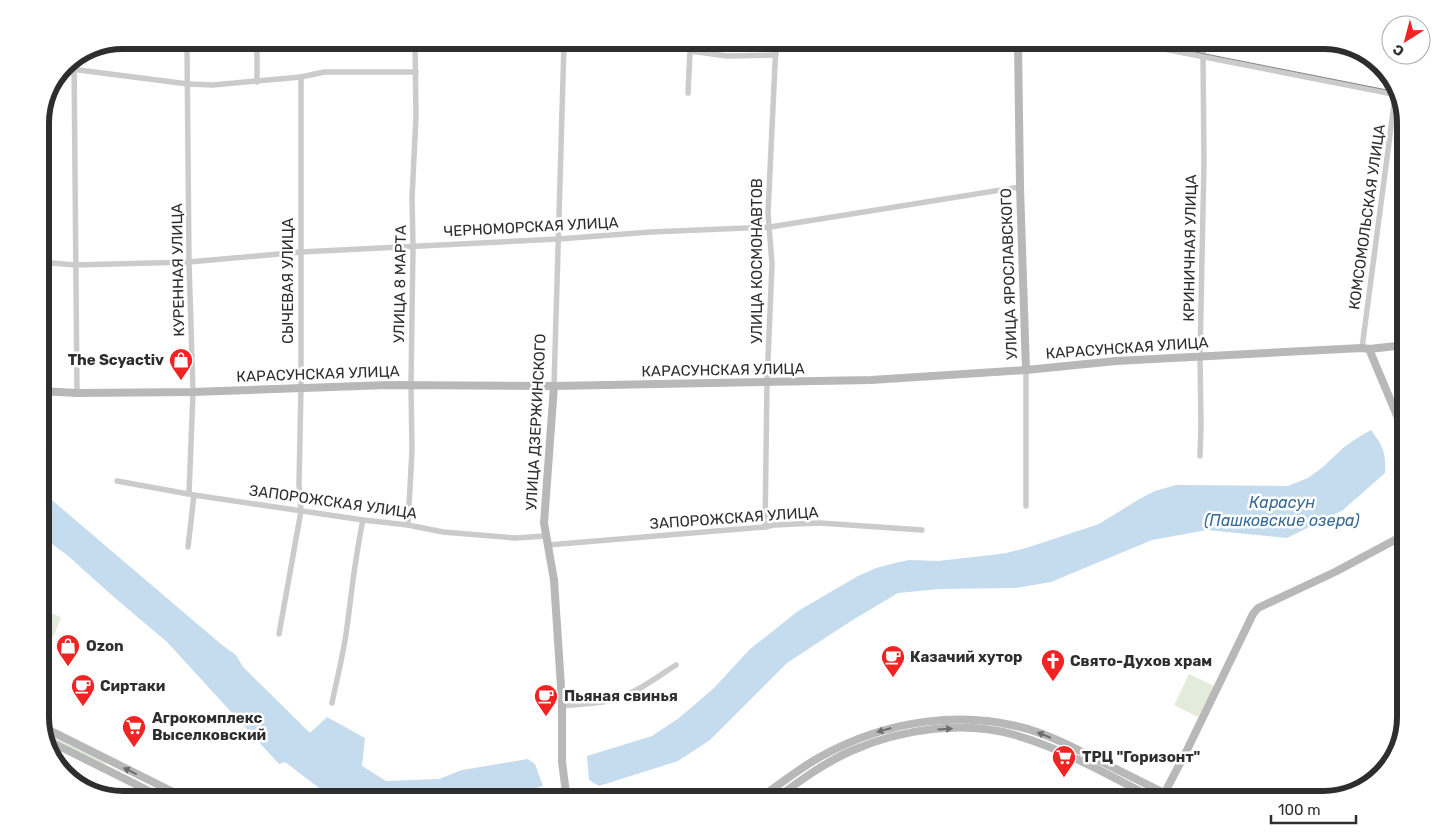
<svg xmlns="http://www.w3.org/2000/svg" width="1446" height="840" font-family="Rubik,sans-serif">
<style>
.green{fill:#e3ecda}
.water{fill:#c5dbee}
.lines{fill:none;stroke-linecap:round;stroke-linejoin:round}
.street{stroke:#cbcbcb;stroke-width:5.5}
.secondary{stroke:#b8b8b8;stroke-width:8}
.tram{stroke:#838383;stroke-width:1}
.oneway{fill:#6c6c6c}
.labels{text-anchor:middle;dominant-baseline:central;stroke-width:5;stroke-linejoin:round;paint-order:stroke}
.street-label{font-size:15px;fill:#2e2e2e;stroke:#fff}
.poi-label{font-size:15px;font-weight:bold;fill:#2e2e2e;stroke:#fff;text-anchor:start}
.water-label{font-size:16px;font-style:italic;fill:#366a95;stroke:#fff}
.rim{fill:none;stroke:#2e2e2e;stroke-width:6}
</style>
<rect width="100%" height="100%" fill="#fff"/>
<g class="green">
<polygon points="50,613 61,617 54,636 44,633"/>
<polygon points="1189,674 1214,686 1198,717 1174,705"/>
<polygon points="43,730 106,763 106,764 104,764 44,734"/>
</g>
<g class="water">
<path d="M1371,430C1383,446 1386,452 1385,473L1343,510L1287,538L1207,530L1152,540L1051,582L1016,588L939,589L898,593L851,621L787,663L710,740L678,761L599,786L589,780L587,756L652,736L679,718L714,688L749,650L798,611L858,576L876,568L895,563L909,560L938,561L991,555L1006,553L1026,548L1099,524L1141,498L1155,491L1176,485L1288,486L1308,478L1323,467L1343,448L1357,438Z"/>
<polygon points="40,494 53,501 222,645 236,655 243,667 310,733 327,717 365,738 362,766 386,781 439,779 462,770 528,759 535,764 543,786 512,795 501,800 351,800 331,797 285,762 279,764 167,642 115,598 67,555 40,535"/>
</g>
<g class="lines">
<g class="street">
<polyline points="1123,41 1398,95"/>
<polyline points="257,45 257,82"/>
<polyline points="187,46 189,262 193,392 189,494"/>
<polyline points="74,58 77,393"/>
<polyline points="63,68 188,84 213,85 301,77 324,72 416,72"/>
<polyline points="688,93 690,51 727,56 776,55"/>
<polyline points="40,262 75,265 189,262 301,252 558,239 651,232 770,227 1020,187"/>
<polyline points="1362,348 1396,89"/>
<polyline points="1026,370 1026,506"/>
<polyline points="554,386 564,44"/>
<polyline points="1200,456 1201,426 1200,356 1204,161 1203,57 1204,41"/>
<polyline points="117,481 194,495 363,520 408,525 443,532 515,538 546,536"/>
<polyline points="408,525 412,450 411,385 413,246 412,198 416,116 415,45"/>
<polyline points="765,527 767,383 772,264 768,213 776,43"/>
<polyline points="548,545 765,527 773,525 820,523 922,530"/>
<polyline points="188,547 194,495"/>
<polyline points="279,634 301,511 299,484 301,388 301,77"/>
<path d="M332,703C337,678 344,652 347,627C352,590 355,557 363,520"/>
<path d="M562,706C580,704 599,704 616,699C638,692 657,677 676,665"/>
</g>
<g class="secondary">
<polyline points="1018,42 1020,187 1026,370"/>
<polyline points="1369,349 1406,437"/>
<polyline points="554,386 544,523 554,580 562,702 562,762 567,800"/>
<polyline points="40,391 77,393 193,392 388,385 554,386 871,380 1026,370 1116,361 1362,348 1369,349 1406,345"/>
<polyline points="41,726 189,800"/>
<polyline points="45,739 167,800"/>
<polyline points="1163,796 1188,748 1253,614 1258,608 1335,572 1406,534"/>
<path d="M757,800C778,786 798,769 820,757C886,720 966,708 1037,732C1061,740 1084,753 1106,764C1130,776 1154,788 1178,800"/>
<path d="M774,800C798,782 824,763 851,751C901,729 962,720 1015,735C1064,749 1112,777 1157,800"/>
</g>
<polyline class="tram" points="1140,41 1397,92"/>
</g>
<defs><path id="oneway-solid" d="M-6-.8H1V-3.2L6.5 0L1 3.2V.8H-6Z" transform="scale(1.25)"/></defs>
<g class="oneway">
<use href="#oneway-solid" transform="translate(945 729) rotate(-3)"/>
<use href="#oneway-solid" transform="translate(884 730) rotate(164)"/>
<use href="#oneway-solid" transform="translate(1044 735) rotate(-158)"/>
<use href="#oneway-solid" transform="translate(130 771) rotate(-154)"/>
</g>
<defs>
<g id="shop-pin" transform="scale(1.25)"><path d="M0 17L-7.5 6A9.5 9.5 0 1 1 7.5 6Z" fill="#f22323" stroke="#fff"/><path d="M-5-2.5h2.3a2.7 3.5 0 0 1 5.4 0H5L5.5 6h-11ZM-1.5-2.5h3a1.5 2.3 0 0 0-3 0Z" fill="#fff"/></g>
<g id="cafe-pin" transform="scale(1.25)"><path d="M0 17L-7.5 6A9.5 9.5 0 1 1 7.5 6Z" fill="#f22323" stroke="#fff"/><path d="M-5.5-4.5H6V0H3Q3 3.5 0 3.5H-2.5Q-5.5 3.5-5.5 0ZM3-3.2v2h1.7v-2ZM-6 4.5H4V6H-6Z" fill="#fff"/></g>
<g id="church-pin" transform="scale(1.25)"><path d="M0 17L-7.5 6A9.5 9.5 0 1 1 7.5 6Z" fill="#f22323" stroke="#fff"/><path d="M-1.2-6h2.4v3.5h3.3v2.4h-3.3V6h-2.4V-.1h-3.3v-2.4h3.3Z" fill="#fff"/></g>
<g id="supermarket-pin" transform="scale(1.25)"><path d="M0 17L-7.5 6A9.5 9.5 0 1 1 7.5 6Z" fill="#f22323" stroke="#fff"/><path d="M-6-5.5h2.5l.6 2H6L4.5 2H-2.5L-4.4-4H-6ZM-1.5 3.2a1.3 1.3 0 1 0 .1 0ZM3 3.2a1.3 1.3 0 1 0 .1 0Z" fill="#fff"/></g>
</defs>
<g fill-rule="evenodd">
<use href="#shop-pin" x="181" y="360"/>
<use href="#shop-pin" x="68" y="646"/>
<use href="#cafe-pin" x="893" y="657"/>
<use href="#church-pin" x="1053" y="661"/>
<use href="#cafe-pin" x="83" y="686"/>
<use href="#cafe-pin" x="546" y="696"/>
<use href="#supermarket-pin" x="134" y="727"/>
<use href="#supermarket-pin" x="1064" y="757"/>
</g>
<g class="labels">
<g class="street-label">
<text transform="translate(1367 217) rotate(-82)">КОМСОМОЛЬСКАЯ УЛИЦА</text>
<text transform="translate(531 227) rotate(-3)">ЧЕРНОМОРСКАЯ УЛИЦА</text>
<text transform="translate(1190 248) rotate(-89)">КРИНИЧНАЯ УЛИЦА</text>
<text transform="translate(757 261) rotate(-90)">УЛИЦА КОСМОНАВТОВ</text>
<text transform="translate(178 270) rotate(-91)">КУРЕННАЯ УЛИЦА</text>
<text transform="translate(1009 274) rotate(-92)">УЛИЦА ЯРОСЛАВСКОГО</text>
<text transform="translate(288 281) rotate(-90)">СЫЧЕВАЯ УЛИЦА</text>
<text transform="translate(400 284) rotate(-89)">УЛИЦА 8 МАРТА</text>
<text transform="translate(1127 348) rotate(-4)">КАРАСУНСКАЯ УЛИЦА</text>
<text transform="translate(723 370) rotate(-1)">КАРАСУНСКАЯ УЛИЦА</text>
<text transform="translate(318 374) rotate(-2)">КАРАСУНСКАЯ УЛИЦА</text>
<text transform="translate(536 422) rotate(-87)">УЛИЦА ДЗЕРЖИНСКОГО</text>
<text transform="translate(333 502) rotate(8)">ЗАПОРОЖСКАЯ УЛИЦА</text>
<text transform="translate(734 518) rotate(-4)">ЗАПОРОЖСКАЯ УЛИЦА</text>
</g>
<g class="poi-label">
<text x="164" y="360" text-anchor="end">The Scyactiv</text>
<text x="86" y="646">Ozon</text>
<text x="910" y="657">Казачий хутор</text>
<text x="1070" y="661">Свято-Духов храм</text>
<text x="100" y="686">Сиртаки</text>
<text x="564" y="696">Пьяная свинья</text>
<text x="152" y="718">Агрокомплекс<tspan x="152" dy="17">Выселковский</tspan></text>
<text x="1082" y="757">ТРЦ "Горизонт"</text>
</g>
<g class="water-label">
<text x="1282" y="502">Карасун<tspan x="1282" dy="18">(Пашковские озера)</tspan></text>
</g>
</g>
<path d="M0 0H1446V840H0ZM123 49H1323A74 74 0 0 1 1397 123V717A74 74 0 0 1 1323 791H123A74 74 0 0 1 49 717V123A74 74 0 0 1 123 49Z" fill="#fff" fill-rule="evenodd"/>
<path class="rim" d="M123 49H1323A74 74 0 0 1 1397 123V717A74 74 0 0 1 1323 791H123A74 74 0 0 1 49 717V123A74 74 0 0 1 123 49Z"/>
<g transform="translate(1406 40) rotate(216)"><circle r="24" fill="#ffffff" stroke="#ababab"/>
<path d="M0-4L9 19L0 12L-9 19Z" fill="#f22323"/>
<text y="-8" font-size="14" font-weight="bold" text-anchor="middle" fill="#2e2e2e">С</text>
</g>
<path d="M1271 815v8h85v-8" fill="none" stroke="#2e2e2e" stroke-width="2.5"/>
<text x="1278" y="815" font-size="15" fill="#2e2e2e" stroke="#ffffff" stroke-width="4" paint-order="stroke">100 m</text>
</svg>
